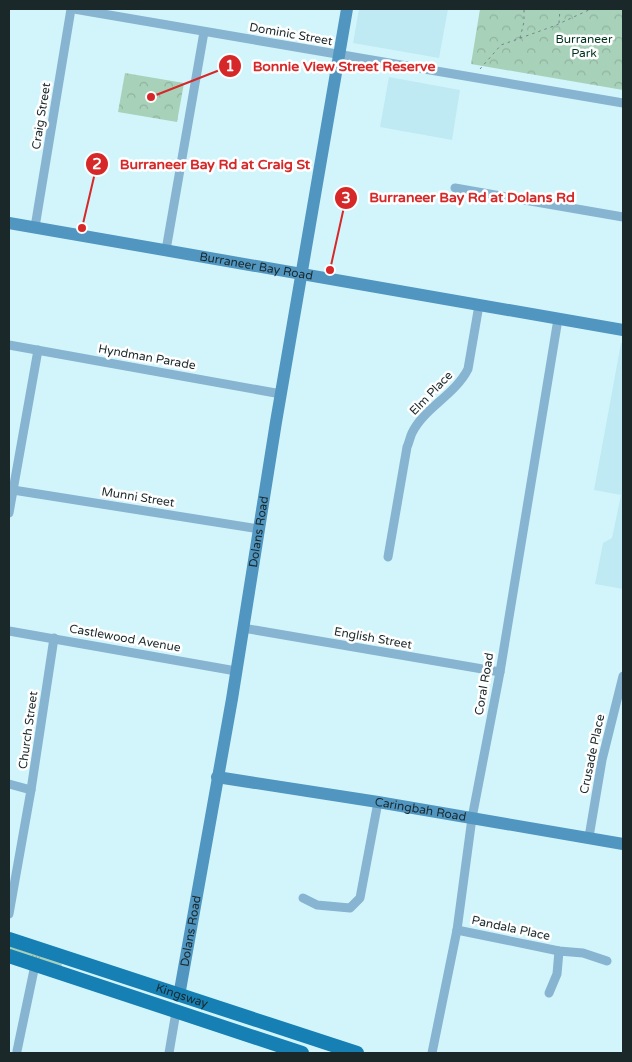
<svg xmlns="http://www.w3.org/2000/svg" width="632" height="1062" font-family="'Varela Round',sans-serif">
<style>
.built{fill:#bfeaf3}
.grass{fill:url(#grass-tufts)}
.forest{fill:url(#forest-crowns)}
.lines{fill:none;stroke-linecap:round;stroke-linejoin:round}
.path{stroke:#6f868a;stroke-width:1;stroke-dasharray:2.5 4;stroke-linecap:butt}
.street{stroke:#87b4d0;stroke-width:9}
.secondary{stroke:#5096c0;stroke-width:12}
.primary{stroke:#1680b4;stroke-width:14}
.labels{text-anchor:middle;dominant-baseline:central;stroke-width:5;stroke-linejoin:round;paint-order:stroke}
.street-label{font-size:12px;fill:#1b282a;stroke:#fff}
.park-label{font-size:12px;fill:#00331e;stroke:#fff}
.leader{fill:none;stroke:#d62828;stroke-width:2}
.callout-dot{fill:#d62828;stroke:#fff;stroke-width:2}
.mark-label{font-size:15px;text-anchor:middle;font-weight:bold;fill:#fff}
.callout-label{font-size:14px;text-anchor:middle;font-weight:bold;fill:#d62828;stroke:#fff;stroke-width:5;stroke-linejoin:round;paint-order:stroke}
</style>
<defs>
<pattern id="grass-tufts" width="24" height="20" patternUnits="userSpaceOnUse" patternTransform="scale(1.25)"><rect width="24" height="20" fill="#a8d1b9"/><path d="M3 7l-1-3M5 7V3M7 7l1-3M15 17l-1-3M17 17v-4M19 17l1-3" fill="none" stroke="#90b39f"/></pattern>
<pattern id="forest-crowns" width="20" height="18" patternUnits="userSpaceOnUse" patternTransform="scale(1.25)"><rect width="20" height="18" fill="#a8d1b9"/><path d="M2 6a3 3 0 1 1 6 0M12 15a3 3 0 1 1 6 0" fill="none" stroke="#90b39f"/></pattern>
</defs>
<rect width="100%" height="100%" fill="#d2f5fc"/>
<g class="built">
<polygon points="359,9 448,9 439,58 353,43"/>
<polygon points="389,77 460,90 452,140 380,127"/>
<polygon points="621,343 623,343 623,589 595,584 603,543 612,538 621,495 594,490"/>
</g>
<polygon class="grass" points="9,946 62,964 61,968 9,950"/>
<g class="forest">
<polygon points="480,9 623,9 623,90 471,64"/>
<polygon points="125,73 184,83 177,122 118,112"/>
</g>
<g class="lines">
<g class="path">
<polyline points="559,23 560,9"/>
<polyline points="520,38 524,22 524,9"/>
<polyline points="480,69 501,45 554,26 591,9"/>
</g>
<g class="street">
<polyline points="74,9 623,103"/>
<polyline points="455,188 623,217"/>
<polyline points="35,227 71,9"/>
<polyline points="166,250 204,32"/>
<polyline points="9,345 281,394"/>
<polyline points="13,490 259,529"/>
<polyline points="9,513 38,350"/>
<path d="M388,557L407,447C409,443 410,437 412,433C424,408 455,395 468,369L479,305"/>
<polyline points="243,628 500,672"/>
<polyline points="9,631 236,671"/>
<polyline points="9,784 31,790"/>
<polyline points="589,837 602,760 623,676"/>
<polyline points="303,898 317,905 350,908 360,898 378,802"/>
<polyline points="9,914 31,790 54,638"/>
<polyline points="457,930 559,951 583,953 607,961"/>
<polyline points="549,993 557,974 559,951"/>
<polyline points="17,1051 35,965"/>
<polyline points="169,1053 176,1012"/>
<polyline points="432,1053 457,930 472,818 500,672 558,319"/>
</g>
<g class="secondary">
<path id="s1" d="M9,223L623,330"/>
<path id="s2" d="M217,777L378,802L623,844"/>
<path id="s3" d="M179,996L232,699L276,422L347,9"/>
</g>
<g class="primary">
<path id="s4" d="M9,939L357,1053"/>
<polyline points="9,956 302,1053"/>
</g>
</g>
<g class="labels">
<g class="street-label">
<text transform="translate(291 34) rotate(10)">Dominic Street</text>
<text transform="translate(41 116) rotate(-81)">Craig Street</text>
<text stroke="none"><textPath href="#s1" startOffset="251">Burraneer Bay Road</textPath></text>
<text transform="translate(147 357) rotate(10)">Hyndman Parade</text>
<text transform="translate(431 393) rotate(-46)">Elm Place</text>
<text transform="translate(138 497) rotate(9)">Munni Street</text>
<text stroke="none"><textPath href="#s3" startOffset="471">Dolans Road</textPath></text>
<text transform="translate(125 638) rotate(10)">Castlewood Avenue</text>
<text transform="translate(373 638) rotate(10)">English Street</text>
<text transform="translate(484 684) rotate(-80)">Coral Road</text>
<text transform="translate(28 730) rotate(-82)">Church Street</text>
<text transform="translate(592 754) rotate(-78)">Crusade Place</text>
<text stroke="none"><textPath href="#s2" startOffset="206">Caringbah Road</textPath></text>
<text transform="translate(511 928) rotate(12)">Pandala Place</text>
<text stroke="none"><textPath href="#s3" startOffset="66">Dolans Road</textPath></text>
<text stroke="none"><textPath href="#s4" startOffset="182">Kingsway</textPath></text>
</g>
<g class="park-label">
<text x="584" y="39">Burraneer<tspan x="584" dy="14">Park</tspan></text>
</g>
</g>
<path class="leader" d="M151 97L230 66M82 228L97 164M330 270L346 198"/>
<g class="callout-dot">
<circle cx="151" cy="97" r="5"/>
<circle cx="82" cy="228" r="5"/>
<circle cx="330" cy="270" r="5"/>
<circle cx="230" cy="66" r="12"/>
<circle cx="97" cy="164" r="12"/>
<circle cx="346" cy="198" r="12"/>
</g>
<g class="mark-label">
<text x="230" y="71">1</text>
<text x="97" y="169">2</text>
<text x="346" y="203">3</text>
</g>
<g class="callout-label">
<text x="344" y="71">Bonnie View Street Reserve</text>
<text x="215" y="169">Burraneer Bay Rd at Craig St</text>
<text x="472" y="202">Burraneer Bay Rd at Dolans Rd</text>
</g>
<rect width="632" height="1062" fill="none" stroke="#1b282a" stroke-width="20"/>
</svg>
